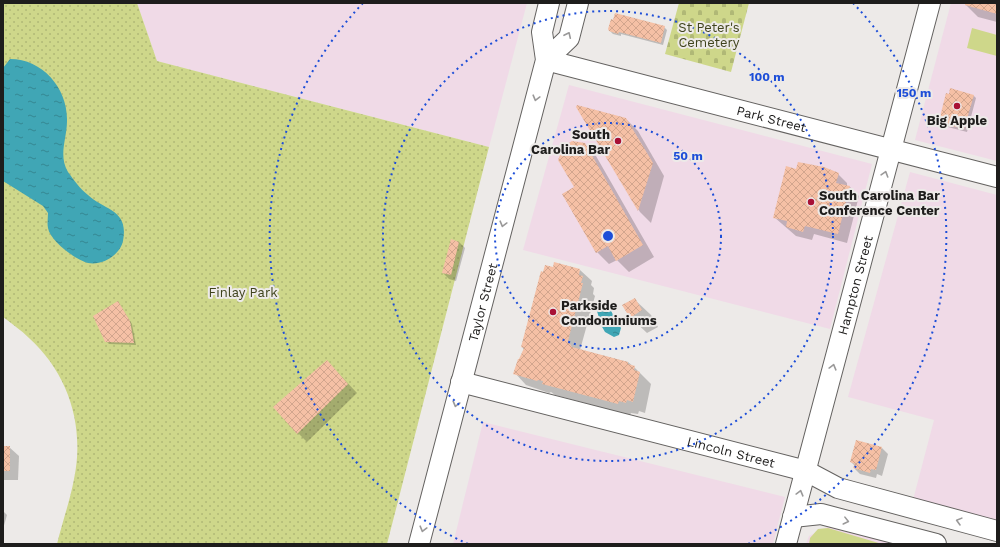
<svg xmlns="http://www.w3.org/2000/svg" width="1000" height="547" font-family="'Work Sans',sans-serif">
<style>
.commercial{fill:#f0dae7}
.green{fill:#ced78a}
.cemetery{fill:url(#cemetery-stones)}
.park{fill:url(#park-dots)}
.water{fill:url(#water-ripples)}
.shadow{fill:#0003}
.building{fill:url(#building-cross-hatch)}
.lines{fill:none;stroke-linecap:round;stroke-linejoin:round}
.secondary-casing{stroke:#646260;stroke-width:22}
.secondary{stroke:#fff;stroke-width:20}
.oneway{stroke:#9a9999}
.ring{fill:none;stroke:#1d4ed8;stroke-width:2;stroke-dasharray:2 4}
.poi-dot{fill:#a81135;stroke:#edeae8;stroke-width:1.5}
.labels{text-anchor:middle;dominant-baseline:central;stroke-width:4;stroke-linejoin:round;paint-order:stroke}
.park-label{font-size:13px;fill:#3f431c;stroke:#edeae8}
.street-label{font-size:13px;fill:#1e1d1c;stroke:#edeae8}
.poi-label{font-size:13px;font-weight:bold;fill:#1e1d1c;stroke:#edeae8;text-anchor:start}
.centre{fill:#1d4ed8;stroke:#edeae8;stroke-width:2}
.ring-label{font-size:12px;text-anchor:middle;font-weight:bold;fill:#1d4ed8;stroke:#edeae8;stroke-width:4;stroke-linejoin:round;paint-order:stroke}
</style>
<defs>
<pattern id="cemetery-stones" width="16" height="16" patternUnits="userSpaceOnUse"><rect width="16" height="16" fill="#ced78a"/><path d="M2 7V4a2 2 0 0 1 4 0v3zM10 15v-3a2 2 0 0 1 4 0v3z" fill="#b0b876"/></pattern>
<pattern id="park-dots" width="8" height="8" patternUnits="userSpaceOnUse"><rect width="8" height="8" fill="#ced78a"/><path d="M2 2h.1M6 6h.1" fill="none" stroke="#b0b876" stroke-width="1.8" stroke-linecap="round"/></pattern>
<pattern id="water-ripples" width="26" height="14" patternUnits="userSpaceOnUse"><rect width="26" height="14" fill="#40a6b5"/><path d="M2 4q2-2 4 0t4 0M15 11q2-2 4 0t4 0" fill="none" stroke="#358792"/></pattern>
<pattern id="building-cross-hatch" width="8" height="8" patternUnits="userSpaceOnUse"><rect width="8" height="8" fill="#f5c0a5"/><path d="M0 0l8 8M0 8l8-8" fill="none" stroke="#d2a58d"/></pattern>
</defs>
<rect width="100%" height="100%" fill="#edeae8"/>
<g class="commercial">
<polygon points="137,3 527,3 489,147 157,61"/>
<polygon points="951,3 997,3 997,161 915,140"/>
<polygon points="569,85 872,164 830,329 523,250"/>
<polygon points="910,172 997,195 997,522 913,500 934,420 848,397"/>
<polygon points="483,422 785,497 773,544 453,544"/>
<polygon points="829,526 898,544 806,544 809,536"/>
</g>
<g class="green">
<polygon points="972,28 997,35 997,56 967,48"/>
<polygon points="828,528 882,544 809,544 810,538 818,529"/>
</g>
<polygon class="cemetery" points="679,3 749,3 731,72 665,54"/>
<path class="park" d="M3,3H137L157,61L489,147L387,544H57C62,523 70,501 74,479C85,427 69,374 29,338C21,330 12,324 3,317Z"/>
<g class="water">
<path d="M10,59C43,59 68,89 67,121C67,139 58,155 68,172C74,180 80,189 88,195C105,211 129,209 123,241C120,255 102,266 88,263C76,260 50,241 48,228C47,223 48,218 48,213L43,206L3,181V68Z"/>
<polygon points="603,307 610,308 613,315 618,317 617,321 621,328 619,335 614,337 605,332 598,320 599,318 597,311"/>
</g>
<g class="shadow">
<polygon points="966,3 997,3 997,22 978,17 966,5"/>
<polygon points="614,21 664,27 667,30 663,45 621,34 621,36 613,34 610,31"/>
<polygon points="973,95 976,98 967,132 944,126 942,123 943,118 941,116"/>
<polygon points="577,107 626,119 638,131 664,176 651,223 640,212"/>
<polygon points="584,144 596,156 654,257 629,272 617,260 609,264 597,252 563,195 576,188"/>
<polygon points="797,170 838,174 847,183 847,186 850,187 859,196 847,243 814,234 812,240 796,236 774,217"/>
<polygon points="452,241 459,242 465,248 456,281 449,279 443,273"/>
<polygon points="580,270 592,281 591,285 594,288 593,294 595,296 580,350 628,362 634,367 651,384 645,413 639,411 638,414 631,413 630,415 555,395 551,392 549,393 526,385 515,373 524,350 522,347"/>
<polygon points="634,299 651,315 658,327 647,333 630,317"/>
<polygon points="118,302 132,324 136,345 109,344 106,341"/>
<polygon points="327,361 357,393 307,442 298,433"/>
<polygon points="3,447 9,447 19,456 18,480 3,480"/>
<polygon points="882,448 888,454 882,476 877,474 876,478 860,474 854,468 855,466 851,462"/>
<polygon points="3,511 7,515 3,529"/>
</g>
<g class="building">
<polygon points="965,3 997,3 997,14 965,5"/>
<polygon points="615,13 665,26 661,43 619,32 618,34 609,31 608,29 611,19 613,20"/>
<polygon points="950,88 974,95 964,129 941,123 942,117 940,117 946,93 949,94"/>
<polygon points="577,105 626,118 653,163 638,211 576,107"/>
<polygon points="572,141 585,143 643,245 616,261 608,246 596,253 562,194 574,187 558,160 563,147"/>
<polygon points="798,162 824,167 839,173 836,183 850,186 838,234 805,226 803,232 786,227 787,221 773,218 786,166 796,169"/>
<polygon points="451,239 459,242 451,275 442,273"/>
<polygon points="554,262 580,269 579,275 583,276 581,283 583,283 568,341 572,347 628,362 628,364 635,366 634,370 640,372 633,402 627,400 626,403 619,401 618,404 542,384 543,381 538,380 537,381 513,374 518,359 519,359 524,348 521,347 541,271 543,272 545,265 553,267"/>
<polygon points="635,298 642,310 630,318 622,305"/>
<polygon points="118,301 130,321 134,343 105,342 93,316"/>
<polygon points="327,360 348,384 297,434 273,407"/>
<polygon points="856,440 882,447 876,470 871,469 870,473 853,468 855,464 850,462"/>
<rect x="3" y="446" width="7" height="25"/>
</g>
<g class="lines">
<g class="secondary-casing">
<g id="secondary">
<path id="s1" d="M546,60L997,177"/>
<polyline points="546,60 569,38 578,3"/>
<path id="s2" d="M461,382L806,471L838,488L997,531"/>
<polyline points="793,517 821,514 936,544"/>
<path id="s3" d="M419,544L546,60L542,32L549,3"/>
<path id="s4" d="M786,544L930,3"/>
</g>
</g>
<use href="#secondary" class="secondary"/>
</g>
<defs><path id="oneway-chevron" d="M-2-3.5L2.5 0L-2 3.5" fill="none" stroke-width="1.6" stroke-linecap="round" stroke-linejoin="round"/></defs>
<g class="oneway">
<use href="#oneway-chevron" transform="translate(568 35) rotate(-65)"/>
<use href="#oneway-chevron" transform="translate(536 98) rotate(105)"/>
<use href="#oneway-chevron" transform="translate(885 174) rotate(-73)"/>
<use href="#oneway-chevron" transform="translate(503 224) rotate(105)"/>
<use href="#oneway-chevron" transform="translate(833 367) rotate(-75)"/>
<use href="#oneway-chevron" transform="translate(456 404) rotate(105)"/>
<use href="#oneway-chevron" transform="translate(800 493) rotate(-75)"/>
<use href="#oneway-chevron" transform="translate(846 521) rotate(14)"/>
<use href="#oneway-chevron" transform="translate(959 521) rotate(-165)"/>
<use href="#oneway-chevron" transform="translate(423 529) rotate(105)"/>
</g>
<g class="ring">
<circle cx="608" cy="236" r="113"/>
<circle cx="608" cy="236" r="225"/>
<path d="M468 544A338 338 0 0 1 363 3M853 3A338 338 0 0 1 748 544"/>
</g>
<g class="poi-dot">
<circle cx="957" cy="106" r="4"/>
<circle cx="618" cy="141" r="4"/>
<circle cx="811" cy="202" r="4"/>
<circle cx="553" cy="312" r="4"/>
</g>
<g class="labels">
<g class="park-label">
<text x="709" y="27">St Peter's<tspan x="709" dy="15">Cemetery</tspan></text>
<text x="243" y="292">Finlay Park</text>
</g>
<g class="street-label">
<text stroke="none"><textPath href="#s1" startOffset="233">Park Street</textPath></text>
<text stroke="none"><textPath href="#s4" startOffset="268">Hampton Street</textPath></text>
<text stroke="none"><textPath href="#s3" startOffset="250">Taylor Street</textPath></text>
<text stroke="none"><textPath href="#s2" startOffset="279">Lincoln Street</textPath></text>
</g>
<g class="poi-label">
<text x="957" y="120" text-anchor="middle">Big Apple</text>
<text x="610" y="134" text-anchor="end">South<tspan x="610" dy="15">Carolina Bar</tspan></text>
<text x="819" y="195">South Carolina Bar<tspan x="819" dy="15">Conference Center</tspan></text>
<text x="561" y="305">Parkside<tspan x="561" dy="15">Condominiums</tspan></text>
</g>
</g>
<circle cx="608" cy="236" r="6" class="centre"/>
<g class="ring-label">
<text x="767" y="81">100 m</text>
<text x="914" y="97">150 m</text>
<text x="688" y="160">50 m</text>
</g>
<rect width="1000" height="547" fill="none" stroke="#1e1d1c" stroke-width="8"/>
</svg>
